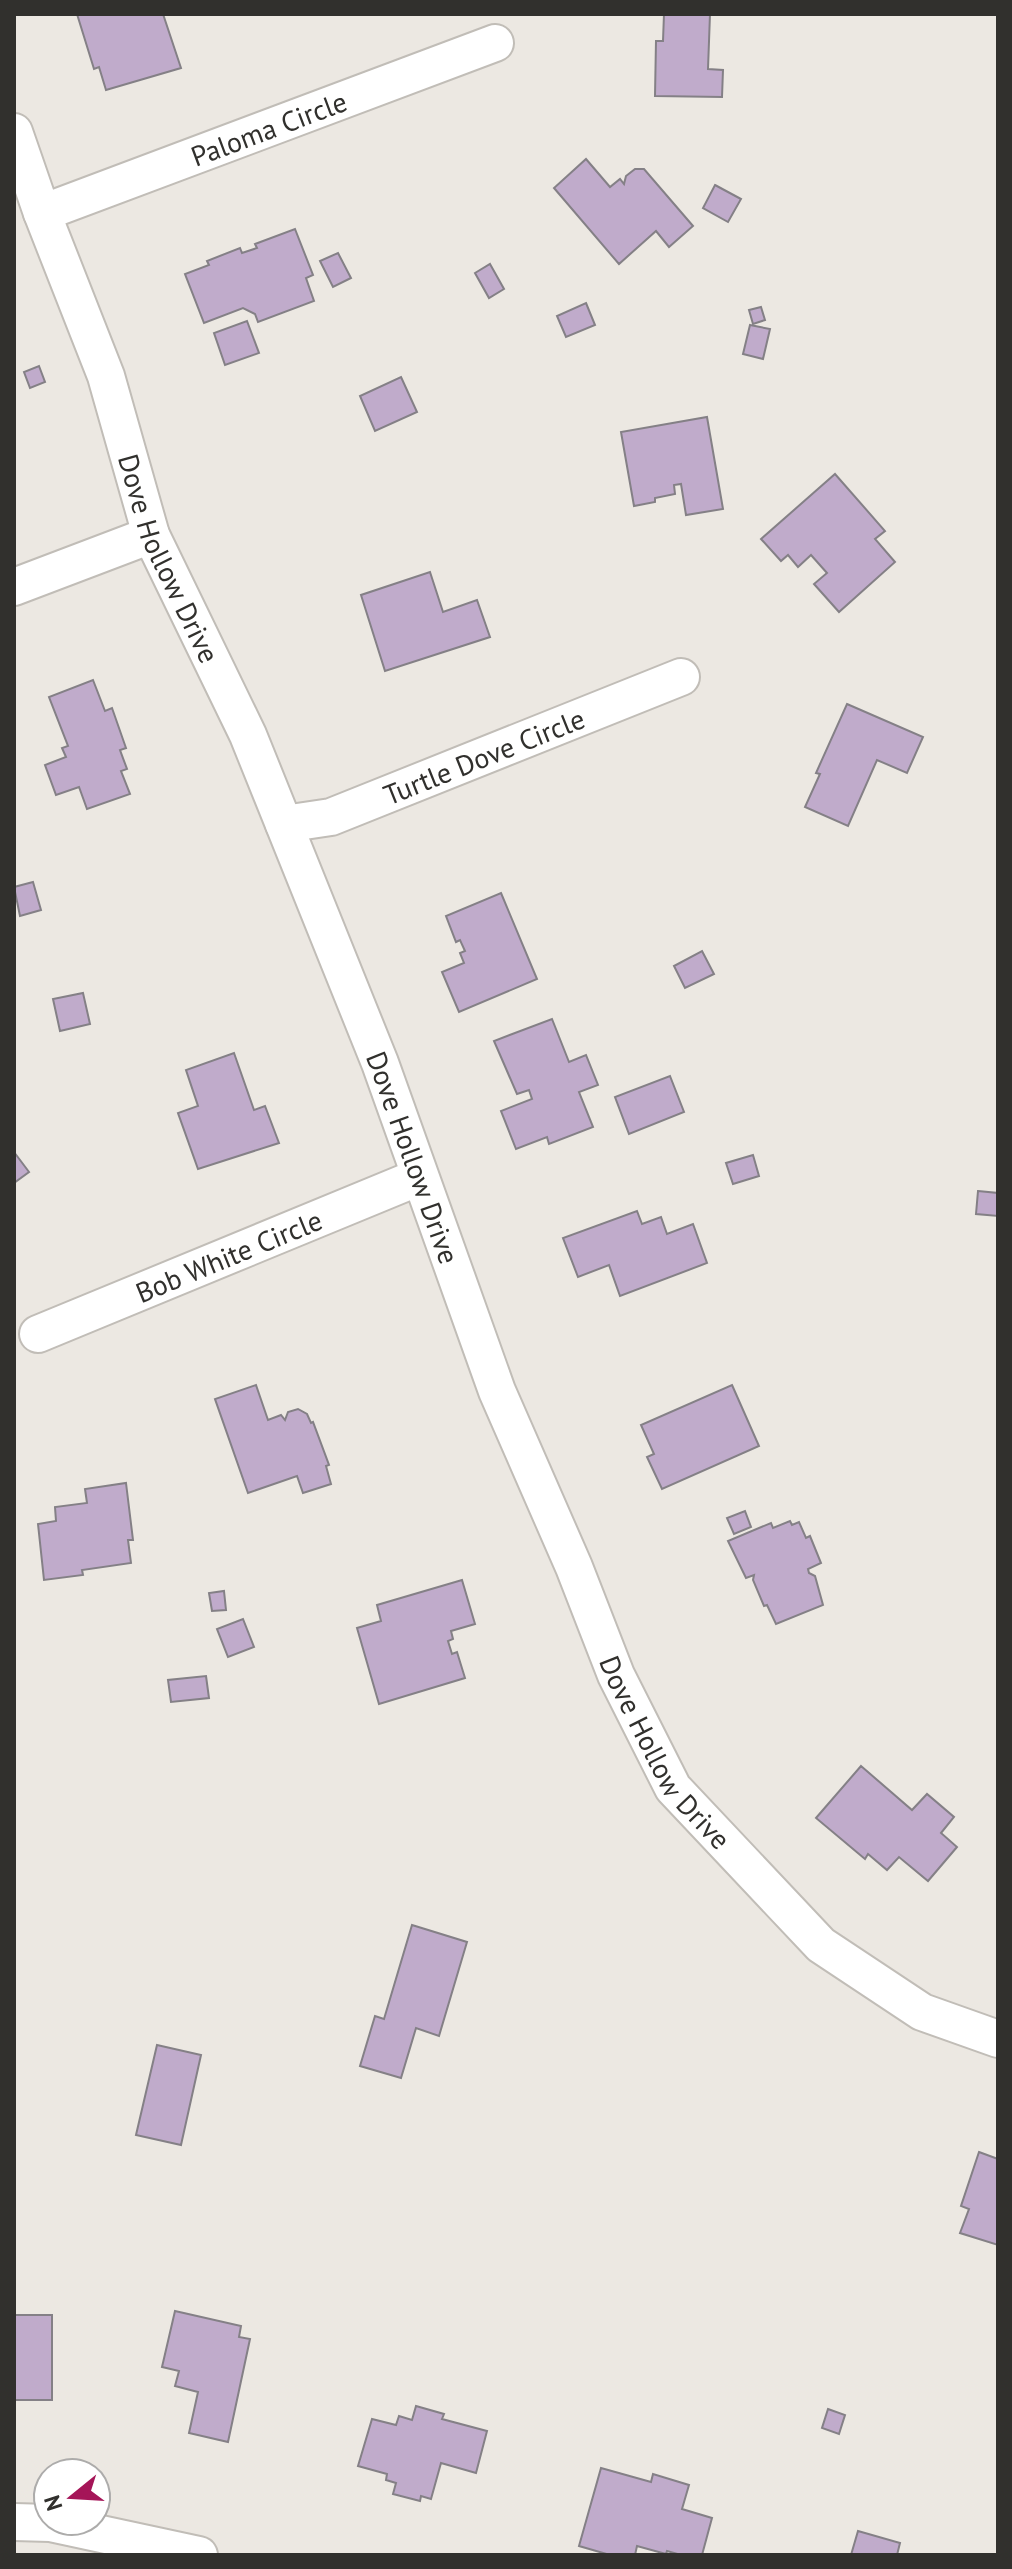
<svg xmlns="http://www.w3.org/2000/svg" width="1012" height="2569" font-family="'PT Sans',sans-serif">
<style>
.building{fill:#c0abcb;stroke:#848086;stroke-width:2}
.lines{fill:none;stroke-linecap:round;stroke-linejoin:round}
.minor-casing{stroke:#c1bdb7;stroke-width:40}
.minor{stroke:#fff;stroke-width:36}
.labels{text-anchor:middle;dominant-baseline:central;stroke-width:6;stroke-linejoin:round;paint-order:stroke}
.street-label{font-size:28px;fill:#31302d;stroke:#fff}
</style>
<rect width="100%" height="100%" fill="#ece8e2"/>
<g class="building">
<polygon points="77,14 163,14 181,68 106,90 99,67 94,69"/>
<polygon points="664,14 710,14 708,69 723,70 722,97 655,96 656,41 663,41"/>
<polygon points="586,159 610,187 620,179 624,184 626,176 635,169 644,169 693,226 669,247 656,231 619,264 554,188"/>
<polygon points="715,185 741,199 728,222 703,208"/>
<polygon points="295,229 313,275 306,278 314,301 258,322 255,314 243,308 204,323 185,274 209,265 207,261 240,248 242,253 257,248 255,244"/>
<polygon points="338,253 351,278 333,287 320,261"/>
<polygon points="490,264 504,289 489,298 475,273"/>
<polygon points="586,303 595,325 566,337 557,316"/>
<polygon points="761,307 765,320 753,324 749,310"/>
<polygon points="247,321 259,353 225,365 214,333"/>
<polygon points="750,325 770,329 763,359 743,354"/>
<polygon points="39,366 45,382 30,388 24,372"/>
<polygon points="401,377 417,412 375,431 360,396"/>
<polygon points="707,417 723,509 686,515 681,484 674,485 675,494 655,498 655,502 634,506 621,432"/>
<polygon points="835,474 885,531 875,539 895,562 839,612 814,584 827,573 811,555 798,567 788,555 781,561 761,539"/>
<polygon points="430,572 443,612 477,600 490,637 385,671 361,595"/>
<polygon points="93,680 105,711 112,708 126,748 120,750 127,769 121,771 130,794 87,809 79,787 56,795 45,765 66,757 62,748 68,746 49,697"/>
<polygon points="847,704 923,737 907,773 877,760 848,826 805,807 820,774 816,773"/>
<polygon points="33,882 41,910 20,916 14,887"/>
<polygon points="501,893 537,979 459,1012 442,972 464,963 460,953 465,951 460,940 456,942 446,916"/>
<polygon points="702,951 714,974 685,988 674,966"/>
<polygon points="83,993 90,1024 60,1031 53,999"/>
<polygon points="552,1019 569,1062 586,1055 598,1085 579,1092 593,1127 549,1144 547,1137 516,1149 501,1111 532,1099 529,1090 517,1094 494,1041"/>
<polygon points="234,1053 254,1110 265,1106 279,1143 198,1169 178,1113 198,1106 186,1070"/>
<polygon points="670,1076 684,1112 629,1134 615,1097"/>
<polygon points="14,1152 29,1172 14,1183"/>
<polygon points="753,1155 759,1176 733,1184 726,1163"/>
<polygon points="978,1191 998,1193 998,1216 976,1214"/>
<polygon points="637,1211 642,1224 661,1217 667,1234 693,1224 707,1263 620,1296 609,1265 578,1277 563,1238"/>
<polygon points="256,1385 268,1420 281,1415 285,1420 288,1412 298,1409 307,1414 311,1423 313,1422 329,1465 326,1466 331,1484 303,1493 297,1476 248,1493 215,1399"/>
<polygon points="732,1385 759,1446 662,1489 647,1457 654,1454 641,1425"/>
<polygon points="126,1483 133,1540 128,1540 131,1563 82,1570 83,1575 44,1580 38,1524 56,1521 55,1507 87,1503 85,1489"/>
<polygon points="745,1511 751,1527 734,1534 727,1518"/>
<polygon points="790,1521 792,1525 799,1522 806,1538 810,1536 821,1563 808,1569 809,1573 815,1576 823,1605 776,1624 767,1605 764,1606 753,1580 754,1575 746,1578 728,1541 771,1523 773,1528"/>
<polygon points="462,1580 475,1624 451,1631 453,1639 448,1641 452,1654 457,1652 465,1678 379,1704 357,1628 381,1621 377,1605"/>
<polygon points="224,1591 226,1610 212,1611 209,1593"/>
<polygon points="243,1619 254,1647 228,1657 217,1629"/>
<polygon points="206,1676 209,1698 171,1702 168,1680"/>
<polygon points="861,1766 912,1810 927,1794 954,1817 941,1833 957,1847 928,1881 899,1857 887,1870 868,1854 865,1859 816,1818"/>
<polygon points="412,1925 467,1942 439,2036 416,2028 401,2078 360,2066 375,2016 384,2019"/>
<polygon points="157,2045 201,2055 181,2145 136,2135"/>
<polygon points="979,2152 998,2159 998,2245 960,2233 969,2209 961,2206"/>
<polygon points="175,2311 241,2326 239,2337 250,2339 228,2442 189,2433 198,2392 175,2386 179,2371 162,2367"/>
<rect x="14" y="2315" width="38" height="85"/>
<polygon points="416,2406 444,2414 442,2419 487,2431 476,2473 441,2463 431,2499 421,2496 420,2501 393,2494 396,2483 386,2480 387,2474 358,2466 372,2419 396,2425 399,2416 412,2420"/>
<polygon points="828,2409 845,2415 839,2434 822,2428"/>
<polygon points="601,2468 651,2482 653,2474 689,2485 682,2509 712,2518 702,2555 681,2555 667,2551 666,2554 637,2546 635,2555 610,2555 579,2546"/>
<polygon points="858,2531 900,2543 897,2555 851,2555"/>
</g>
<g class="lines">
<g class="minor-casing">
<g id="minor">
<path id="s1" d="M14,132L42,213L106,376L151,535L248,735L380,1063L497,1391L574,1567L616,1675L673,1788L821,1945L922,2012L998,2039"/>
<path id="s2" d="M42,213L495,43"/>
<polyline points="14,587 151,535"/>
<path id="s3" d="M284,824L331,817L681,677"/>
<path id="s4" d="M38,1334L419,1177"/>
<polyline points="14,2522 50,2523 199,2555"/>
</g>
</g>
<use href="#minor" class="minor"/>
</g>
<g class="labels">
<g class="street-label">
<text stroke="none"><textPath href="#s2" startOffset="242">Paloma Circle</textPath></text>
<text stroke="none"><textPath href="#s1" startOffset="454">Dove Hollow Drive</textPath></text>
<text stroke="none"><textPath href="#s3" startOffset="212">Turtle Dove Circle</textPath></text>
<text stroke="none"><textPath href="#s1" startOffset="1102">Dove Hollow Drive</textPath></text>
<text stroke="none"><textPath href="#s4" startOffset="206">Bob White Circle</textPath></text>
<text stroke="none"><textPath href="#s1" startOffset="1750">Dove Hollow Drive</textPath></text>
</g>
</g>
<rect width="1012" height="2569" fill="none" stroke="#31302d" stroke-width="32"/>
<g transform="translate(72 2497) rotate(252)"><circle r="38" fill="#ffffff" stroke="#adacab" stroke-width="2"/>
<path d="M0-6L14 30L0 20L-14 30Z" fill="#a51558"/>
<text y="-12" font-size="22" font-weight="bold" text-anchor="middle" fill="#31302d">N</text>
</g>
</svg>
